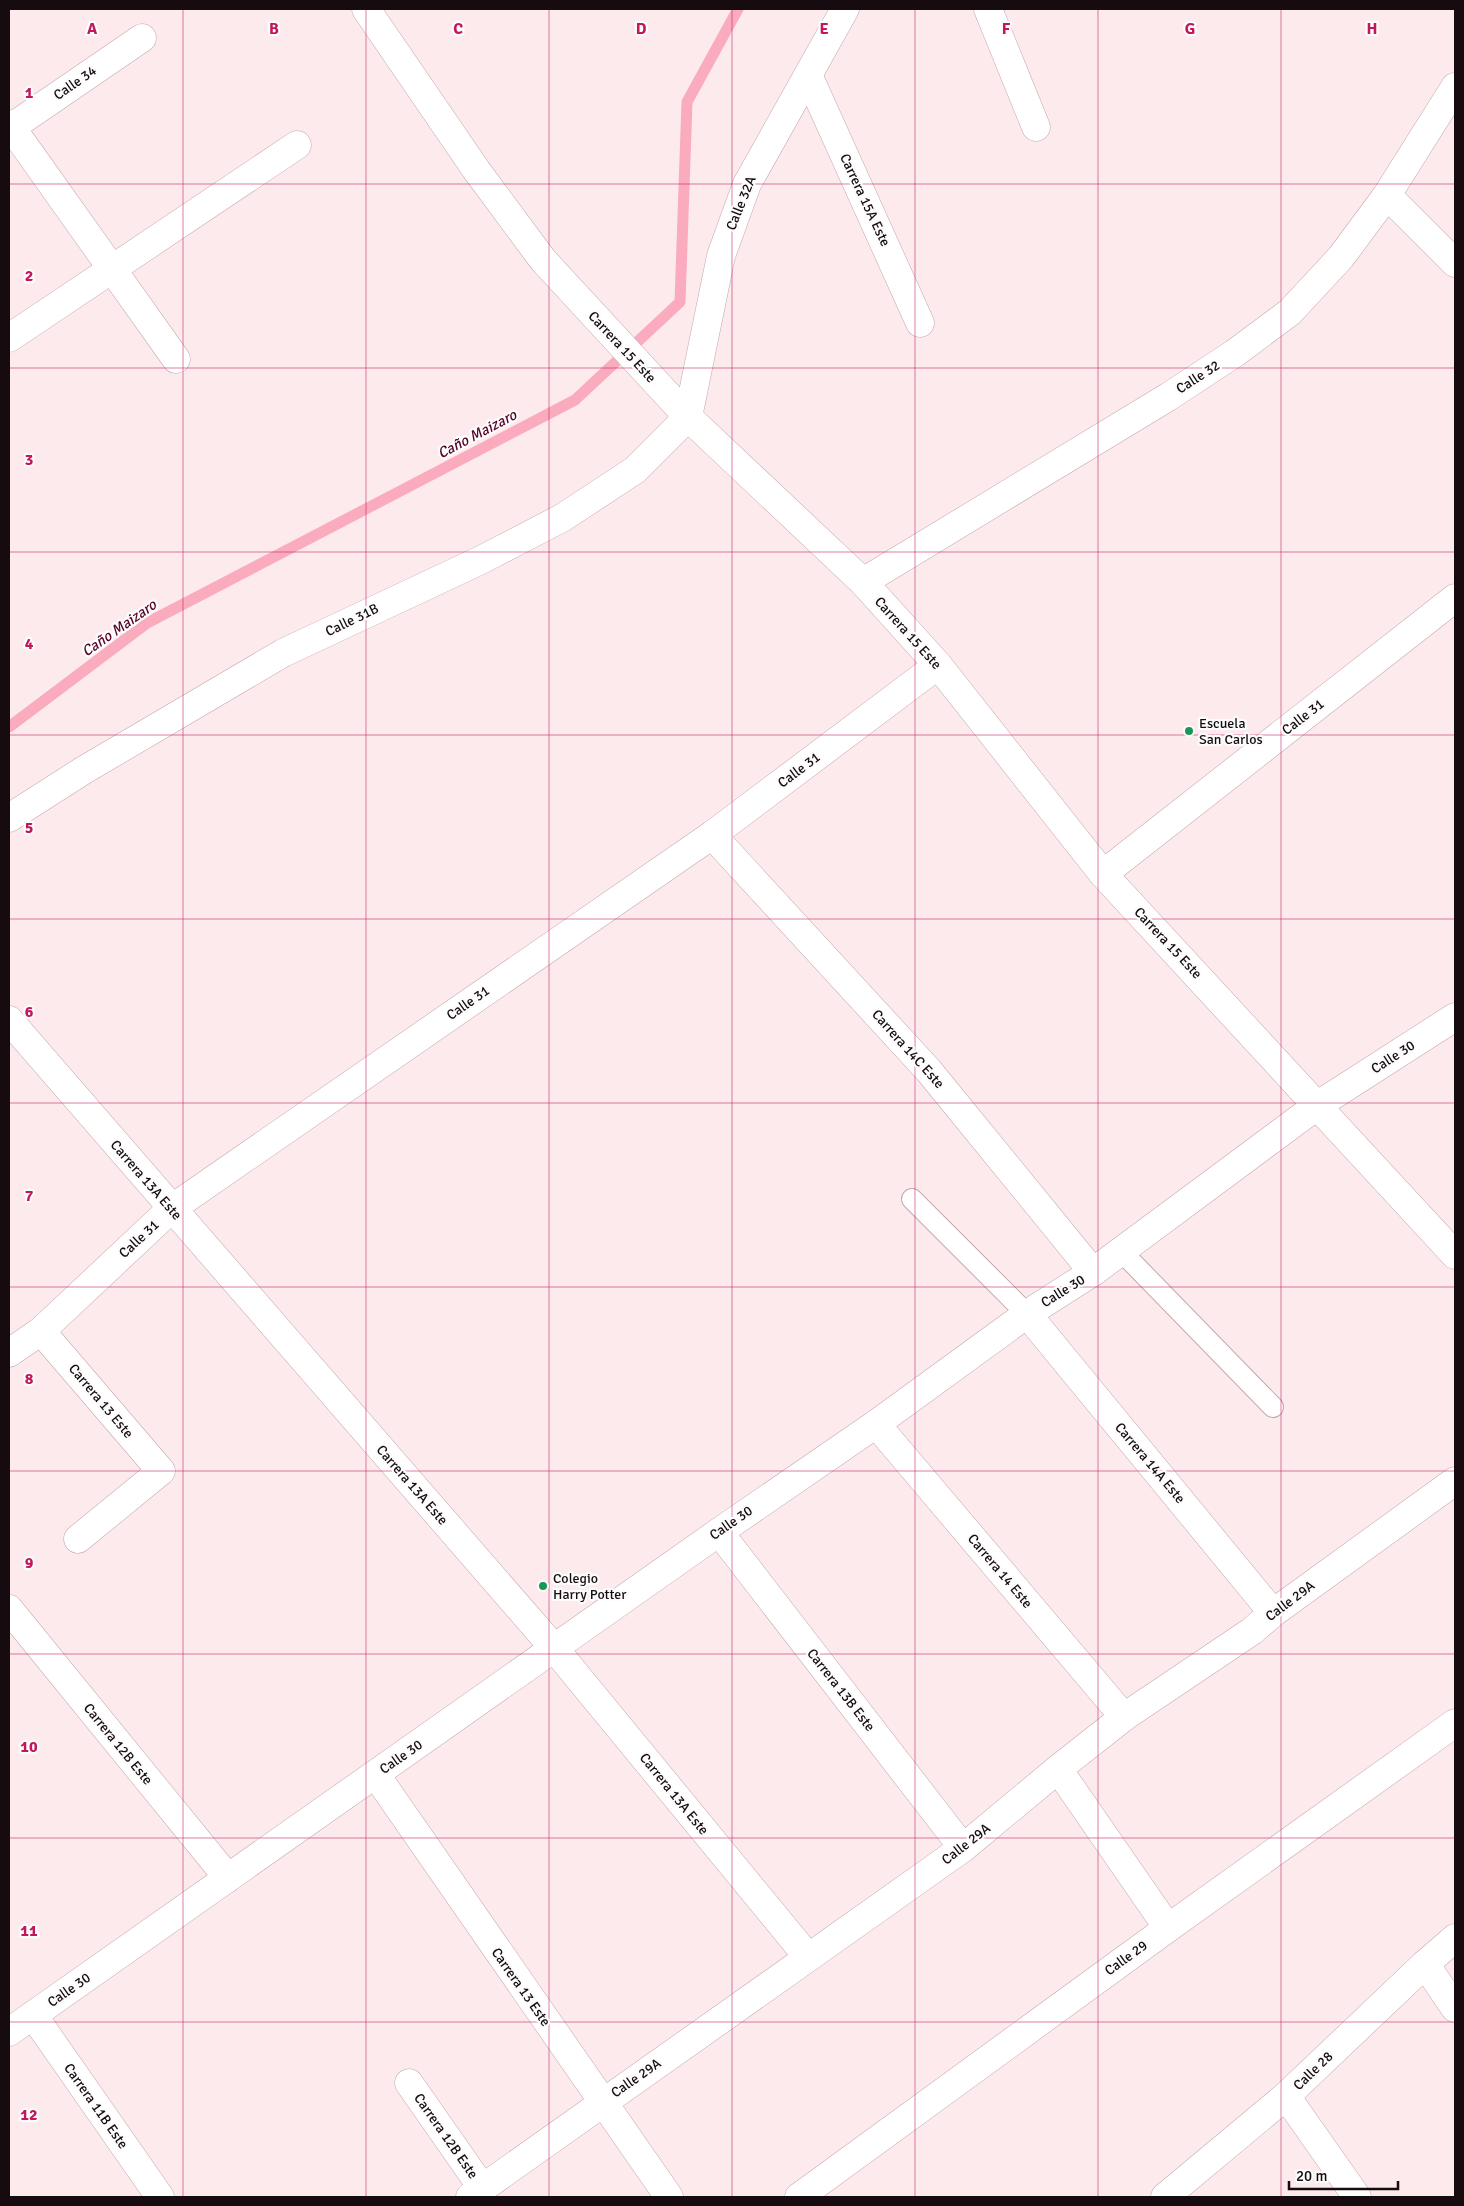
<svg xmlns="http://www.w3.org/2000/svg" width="1464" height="2206" font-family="Signika,sans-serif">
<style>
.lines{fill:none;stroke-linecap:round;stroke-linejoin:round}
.stream{stroke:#faabbe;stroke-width:11}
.service-casing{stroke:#c5a8ae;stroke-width:22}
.minor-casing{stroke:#c5a8ae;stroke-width:29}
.tertiary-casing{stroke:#c5a8ae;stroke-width:29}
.service{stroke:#fff;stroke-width:20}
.minor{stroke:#fff;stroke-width:28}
.tertiary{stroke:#fff;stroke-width:28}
.grid{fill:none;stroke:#c2185b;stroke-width:1;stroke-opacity:0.55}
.poi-dot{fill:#1a9755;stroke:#fcfcfc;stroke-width:2}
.labels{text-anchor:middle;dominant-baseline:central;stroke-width:4.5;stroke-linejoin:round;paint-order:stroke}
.street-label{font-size:14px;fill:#160c0f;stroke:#fcfcfc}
.poi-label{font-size:14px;fill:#160c0f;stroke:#fcfcfc;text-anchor:start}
.water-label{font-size:15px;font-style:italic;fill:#590227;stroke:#fcfcfc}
.grid-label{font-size:16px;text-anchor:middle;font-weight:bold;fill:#c2185b;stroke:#fcfcfc;stroke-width:4.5;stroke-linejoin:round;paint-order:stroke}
</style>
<rect width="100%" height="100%" fill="#fceaed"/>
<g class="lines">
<polyline class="stream" points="9,727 147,623 575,400 680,302 687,102 738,9"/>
<g class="service-casing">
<g id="service">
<polyline points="912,1199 1027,1314"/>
<polyline points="1121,1251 1273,1407"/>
</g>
</g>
<g class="minor-casing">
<g id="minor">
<polyline points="988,9 1036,127"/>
<polyline points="809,77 920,323"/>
<polyline points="9,124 176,359"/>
<polyline points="9,129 142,38"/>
<polyline points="1387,195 1455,263"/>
<polyline points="9,338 297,145"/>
<polyline points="863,582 1168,397 1235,353 1290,312 1341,257 1387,195 1455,87"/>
<polyline points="9,818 84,770 283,653 481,560 562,518 635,470 688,417 721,256 747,184 845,9"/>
<polyline points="712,835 929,1071 1093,1272"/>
<polyline points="1103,874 1455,598"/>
<polyline points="9,1020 554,1648 808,1957"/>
<polyline points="1027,1314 1273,1613"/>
<polyline points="41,1331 161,1471 78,1539"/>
<polyline points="9,1353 41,1331 171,1209 712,835 938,665"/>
<polyline points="876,1424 1124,1717"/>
<polyline points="719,1532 963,1848"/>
<polyline points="9,1609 228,1878"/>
<polyline points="1058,1769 1168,1928"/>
<polyline points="376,1775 669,2197"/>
<polyline points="1425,1964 1455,2008"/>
<polyline points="33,2015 160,2197"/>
<polyline points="9,2032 719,1532 876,1424 1027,1314 1093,1272 1318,1105 1455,1017"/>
<polyline points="409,2083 483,2189"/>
<polyline points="1286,2096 1357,2197"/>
<polyline points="470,2197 963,1848 1058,1769 1124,1717 1252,1631 1273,1613 1455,1481"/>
<polyline points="799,2197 1168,1928 1455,1723"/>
<polyline points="1165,2197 1286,2096 1425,1964 1455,1938"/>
</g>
</g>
<g class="tertiary-casing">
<polyline id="tertiary" points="366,9 477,171 543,260 688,417 863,582 938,665 1103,874 1455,1255"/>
</g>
<use href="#service" class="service"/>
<use href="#minor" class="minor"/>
<use href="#tertiary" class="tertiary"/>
</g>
<path class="grid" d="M183,9V2197M366,9V2197M549,9V2197M732,9V2197M915,9V2197M1098,9V2197M1281,9V2197M9,184H1455M9,368H1455M9,552H1455M9,735H1455M9,919H1455M9,1103H1455M9,1287H1455M9,1471H1455M9,1654H1455M9,1838H1455M9,2022H1455"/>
<g class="poi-dot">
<circle cx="1189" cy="731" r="5"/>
<circle cx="543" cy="1586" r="5"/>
</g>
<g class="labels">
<g class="street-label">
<text transform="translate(75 83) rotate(-35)">Calle 34</text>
<text transform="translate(865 200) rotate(65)">Carrera 15A Este</text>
<text transform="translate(741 203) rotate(-68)">Calle 32A</text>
<text transform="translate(622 347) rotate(47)">Carrera 15 Este</text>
<text transform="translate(1198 377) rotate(-33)">Calle 32</text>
<text transform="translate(352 620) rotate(-26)">Calle 31B</text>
<text transform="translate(908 633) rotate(48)">Carrera 15 Este</text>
<text transform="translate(1303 717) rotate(-38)">Calle 31</text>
<text transform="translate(799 770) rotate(-37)">Calle 31</text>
<text transform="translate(1168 943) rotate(47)">Carrera 15 Este</text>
<text transform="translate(468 1003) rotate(-35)">Calle 31</text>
<text transform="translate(908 1049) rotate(48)">Carrera 14C Este</text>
<text transform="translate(1393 1057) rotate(-33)">Calle 30</text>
<text transform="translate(146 1180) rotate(49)">Carrera 13A Este</text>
<text transform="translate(139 1239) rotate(-43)">Calle 31</text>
<text transform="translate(1063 1291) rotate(-32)">Calle 30</text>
<text transform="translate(101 1401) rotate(50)">Carrera 13 Este</text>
<text transform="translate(1150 1463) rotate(50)">Carrera 14A Este</text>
<text transform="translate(412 1485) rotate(49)">Carrera 13A Este</text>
<text transform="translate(731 1523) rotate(-35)">Calle 30</text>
<text transform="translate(1000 1571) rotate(50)">Carrera 14 Este</text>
<text transform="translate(1290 1601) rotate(-37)">Calle 29A</text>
<text transform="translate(841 1690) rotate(52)">Carrera 13B Este</text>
<text transform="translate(118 1744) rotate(51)">Carrera 12B Este</text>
<text transform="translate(401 1757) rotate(-35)">Calle 30</text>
<text transform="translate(674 1794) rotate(51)">Carrera 13A Este</text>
<text transform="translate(966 1844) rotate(-38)">Calle 29A</text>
<text transform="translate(1126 1958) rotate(-36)">Calle 29</text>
<text transform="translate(521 1987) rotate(55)">Carrera 13 Este</text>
<text transform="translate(69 1990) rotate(-35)">Calle 30</text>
<text transform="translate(1313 2071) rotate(-44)">Calle 28</text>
<text transform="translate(636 2078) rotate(-35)">Calle 29A</text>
<text transform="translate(96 2106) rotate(55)">Carrera 11B Este</text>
<text transform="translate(446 2136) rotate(55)">Carrera 12B Este</text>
</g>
<g class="poi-label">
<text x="1199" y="723">Escuela<tspan x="1199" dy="16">San Carlos</tspan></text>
<text x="553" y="1578">Colegio<tspan x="553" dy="16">Harry Potter</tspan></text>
</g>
<g class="water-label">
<text transform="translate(477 434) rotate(-28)">Caño Maizaro</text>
<text transform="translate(119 628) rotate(-35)">Caño Maizaro</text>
</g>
</g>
<g class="grid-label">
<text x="92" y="34">A</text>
<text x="274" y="34">B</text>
<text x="458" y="34">C</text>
<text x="641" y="34">D</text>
<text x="824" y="34">E</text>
<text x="1006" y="34">F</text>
<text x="1190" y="34">G</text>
<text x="1372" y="34">H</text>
<text x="29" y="98">1</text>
<text x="29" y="281">2</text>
<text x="29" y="465">3</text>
<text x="29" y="649">4</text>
<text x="29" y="833">5</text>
<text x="29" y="1017">6</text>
<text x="29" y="1201">7</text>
<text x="29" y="1384">8</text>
<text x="29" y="1568">9</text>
<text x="29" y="1752">10</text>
<text x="29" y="1936">11</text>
<text x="29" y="2120">12</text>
</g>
<rect width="1464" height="2206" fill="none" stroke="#160c0f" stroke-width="20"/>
<path d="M1289 2181v8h109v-8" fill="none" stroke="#160c0f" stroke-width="2.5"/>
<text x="1296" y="2181" font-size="15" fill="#160c0f" stroke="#fcfcfc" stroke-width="4" paint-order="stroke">20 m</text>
</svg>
